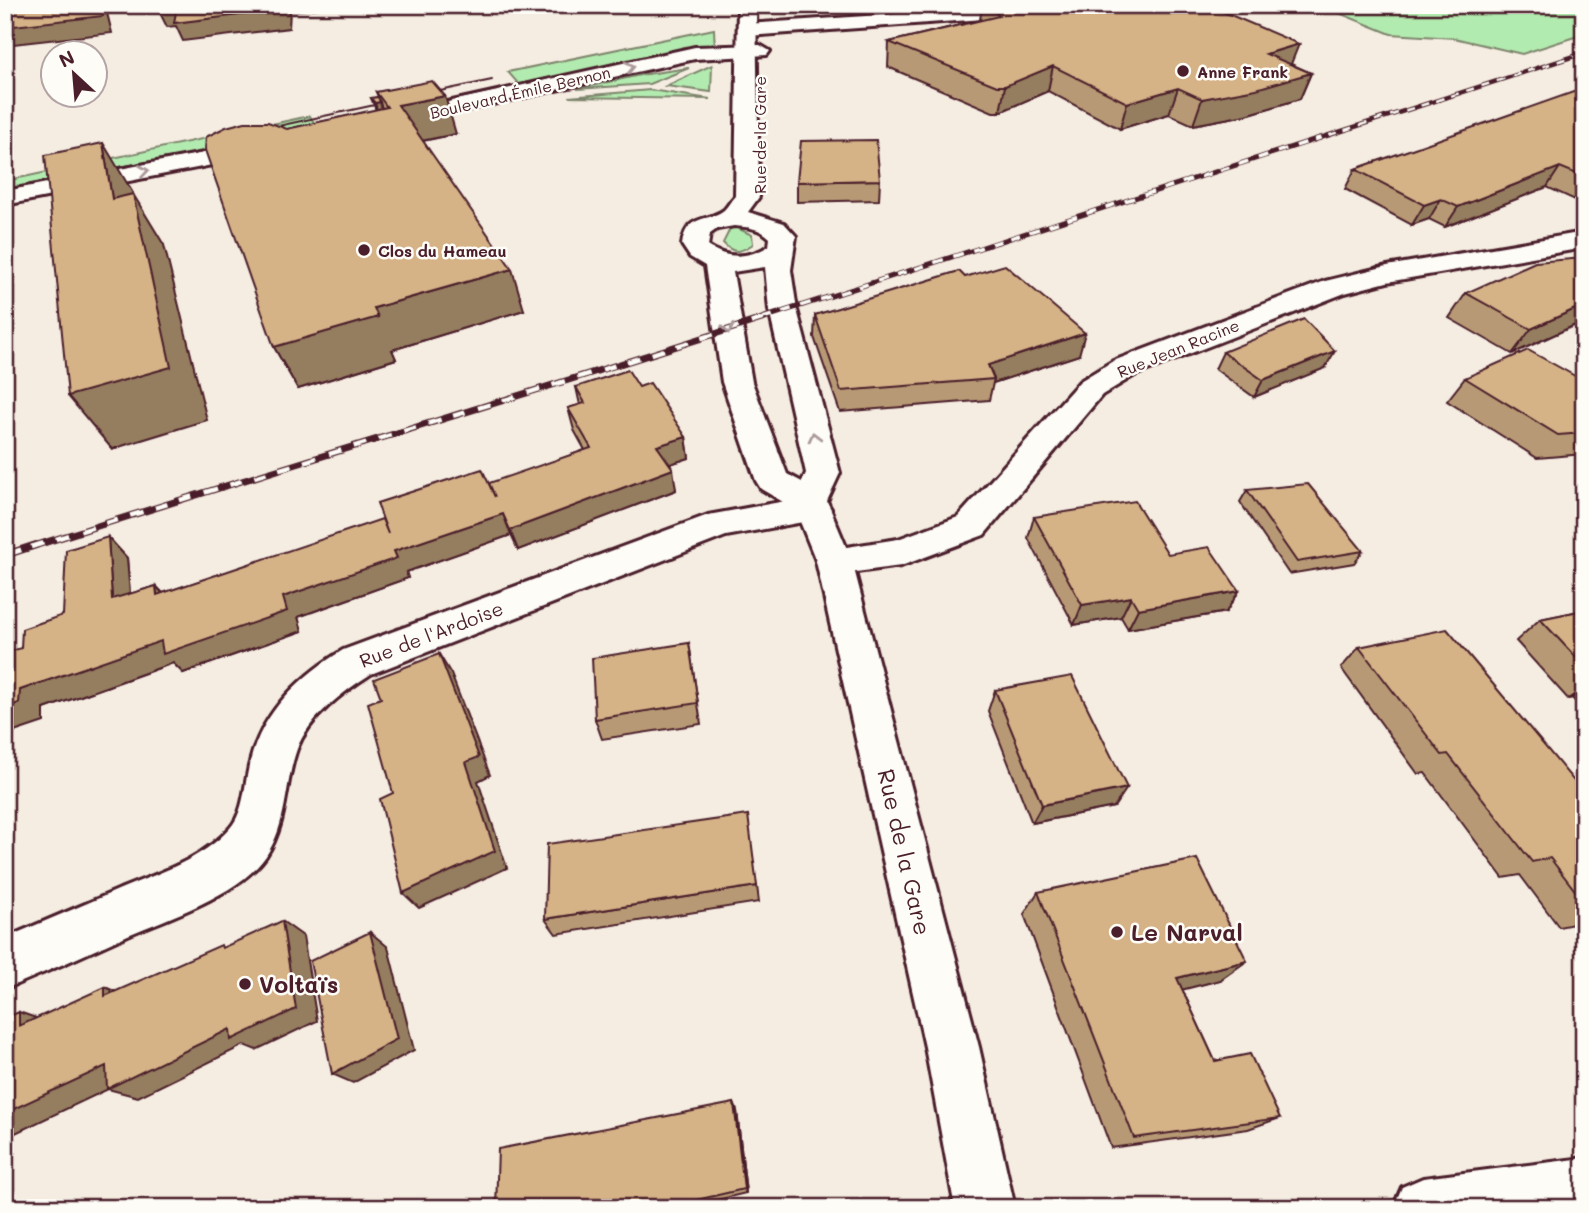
<svg xmlns="http://www.w3.org/2000/svg" width="1589" height="1213" font-family="Mali,sans-serif">
<style>
.green{fill:#b2ebaf;stroke:#7e856d;stroke-width:2}
.lines{fill:none;stroke-linecap:round;stroke-linejoin:round}
.minor-casing{stroke:#4a1f2b;stroke-width:6}
.tertiary-casing{stroke:#4a1f2b;stroke-width:6}
.secondary-casing{stroke:#4a1f2b;stroke-width:6}
.minor{fill:#fdfcf7;fill-rule:evenodd}
.tertiary{fill:#fdfcf7;fill-rule:evenodd}
.secondary{fill:#fdfcf7;fill-rule:evenodd}
.tram{stroke:#4a1f2b;stroke-width:2}
.rail-far3-casing{stroke:#4a1f2b;stroke-width:4.5}
.rail-far2-casing{stroke:#4a1f2b;stroke-width:5}
.rail-far1-casing{stroke:#4a1f2b;stroke-width:7}
.rail-casing{stroke:#4a1f2b;stroke-width:8}
.rail-far3{stroke:#fdfcf7;stroke-width:2.5;stroke-dasharray:8;stroke-linecap:butt}
.rail-far2{stroke:#fdfcf7;stroke-width:3.5;stroke-dasharray:10;stroke-linecap:butt}
.rail-far1{stroke:#fdfcf7;stroke-width:4.5;stroke-dasharray:13;stroke-linecap:butt}
.rail{stroke:#fdfcf7;stroke-width:5;stroke-dasharray:17;stroke-linecap:butt}
.wall{fill:#b79a74;stroke:#4a1f2b;stroke-width:2}
.shaded-wall{fill:#957d5e;stroke:#4a1f2b;stroke-width:2}
.building{fill:#d5b387;stroke:#4a1f2b;stroke-width:2}
.oneway{stroke:#ac999b}
.poi-dot{fill:#4a1f2b;stroke:#fdfcf7;stroke-width:2.5}
.labels{text-anchor:middle;dominant-baseline:central;stroke-width:5;stroke-linejoin:round;paint-order:stroke}
.far-poi-label{font-size:16px;font-weight:bold;fill:#4a1f2b;stroke:#fdfcf7;text-anchor:start}
.far-street-label{font-size:16px;fill:#4a1f2b;stroke:#fdfcf7}
.street-label{font-size:19px;fill:#4a1f2b;stroke:#fdfcf7}
.near-street-label{font-size:23px;fill:#4a1f2b;stroke:#fdfcf7}
.near-poi-label{font-size:23px;font-weight:bold;fill:#4a1f2b;stroke:#fdfcf7;text-anchor:start}
</style>
<rect width="100%" height="100%" fill="#f5ede1"/>
<filter id="ink" filterUnits="userSpaceOnUse"><feTurbulence type="fractalNoise" baseFrequency=".0143" numOctaves="2"/><feDisplacementMap in="SourceGraphic" scale="14" xChannelSelector="R" yChannelSelector="G"/><feConvolveMatrix kernelMatrix="1 2 1 2 8 2 1 2 1" color-interpolation-filters="sRGB"/></filter>
<g filter="url(#ink)">
<g class="green">
<polygon points="1329,5 1584,5 1584,34 1522,54 1454,38 1391,34 1324,7"/>
<polygon points="714,29 715,50 522,88 508,72"/>
<polygon points="712,65 711,92 666,86"/>
<polygon points="689,68 649,84 577,89 640,75"/>
<polygon points="650,90 710,99 569,97"/>
<polygon points="310,116 319,131 5,192 5,181"/>
<path d="M735,227L752,235L753,244C741,252 734,255 723,243L730,229Z"/>
</g>
<g class="lines">
<g class="minor-casing">
<g id="minor">
<polygon points="1029,5 1119,5 1110,10 747,36 738,30 747,24"/>
<polygon points="760,45 770,51 767,55 695,59 398,125 390,124 387,119 390,114 398,113 695,47"/>
<polygon points="261,142 269,144 272,149 269,154 5,205 5,191"/>
<polygon points="1584,232 1584,248 1387,282 1345,293 1135,375 1102,395 984,535 901,566 834,575 821,571 816,561 821,551 898,539 958,517 1080,381 1113,361 1325,281 1387,266"/>
<path d="M813,496L825,500L831,509L825,518L726,536L371,674C343,692 309,717 297,749C284,785 288,823 266,856C239,895 170,917 128,935C87,954 46,972 5,989V938C43,922 81,906 118,890C156,874 202,860 230,828C245,811 244,784 250,762C262,712 300,676 343,650L708,515Z"/>
</g>
</g>
<g class="tertiary-casing">
<path id="tertiary" d="M738,5H756L759,197L748,212L784,223L796,236L791,270L797,310L840,473L827,501L852,561L979,1047L1015,1208H955L925,1047L816,561L795,509L761,489L756,481L722,382L705,266L690,257L682,245C686,213 707,223 724,210C728,206 731,200 735,196ZM734,226C748,227 760,228 770,238L769,246C748,258 728,260 708,246L710,234L717,229ZM765,267L769,310L806,473L802,482L787,474L752,382L733,272Z"/>
</g>
<g class="secondary-casing">
<polygon id="secondary" points="1584,1158 1584,1208 1393,1208 1402,1187 1423,1178"/>
</g>
<use href="#minor" class="minor"/>
<use href="#tertiary" class="tertiary"/>
<use href="#secondary" class="secondary"/>
<g class="tram">
<polyline points="421,95 492,80"/>
<polyline points="427,105 502,89"/>
<polyline points="260,130 393,101"/>
<polyline points="98,171 225,148"/>
<polyline points="5,190 67,177"/>
</g>
<g class="rail-far3-casing">
<polyline id="rail-far3" points="1314,140 1584,53"/>
</g>
<g class="rail-far2-casing">
<polyline id="rail-far2" points="763,318 1320,138"/>
</g>
<g class="rail-far1-casing">
<path id="rail-far1" d="M31,547C276,469 523,396 768,317"/>
</g>
<g class="rail-casing">
<polyline id="rail" points="5,555 36,545"/>
</g>
<use href="#rail-far3" class="rail-far3"/>
<use href="#rail-far2" class="rail-far2"/>
<use href="#rail-far1" class="rail-far1"/>
<use href="#rail" class="rail"/>
</g>
<g class="wall">
<polygon points="965,5 1207,5 1291,64 1311,73 1300,99 1246,115 1193,125 1169,114 1120,129 1048,91 1000,112 993,112 888,67 889,42 980,20 982,6 967,7"/>
<polygon points="376,92 456,134 423,141 524,310 392,350 396,359 298,389 274,347 287,129 376,110 371,98 378,97"/>
<polygon points="1584,92 1584,204 1547,187 1445,227 1429,219 1412,225 1345,189 1355,169"/>
<polygon points="880,180 879,200 797,202 797,182"/>
<polygon points="1584,258 1584,321 1512,354 1449,318 1466,293"/>
<polygon points="965,277 1079,355 993,383 989,400 840,412 814,337 815,315"/>
<polygon points="1223,352 1325,368 1254,397 1215,369"/>
<polygon points="1465,378 1584,381 1584,454 1537,458 1447,401"/>
<polygon points="576,387 686,437 689,458 670,464 676,490 518,550 511,535 406,572 408,578 298,617 302,631 183,673 173,663 44,709 44,722 21,648 63,615 108,537 127,558 130,594 156,586 163,593 489,485 585,450 574,430 568,408 580,405"/>
<polygon points="1247,490 1363,551 1354,563 1289,574 1240,502"/>
<polygon points="1034,517 1168,554 1239,591 1226,612 1128,629 1121,617 1074,625 1028,538"/>
<polygon points="1584,610 1584,711 1572,698 1568,699 1516,641 1540,619"/>
<polygon points="689,643 701,724 602,739 595,719"/>
<polygon points="1359,647 1584,793 1584,922 1559,927 1520,875 1503,878 1425,773 1418,774 1341,668"/>
<polygon points="995,690 1114,807 1032,823 988,711"/>
<polygon points="757,886 759,902 556,934 545,919"/>
<polygon points="1038,892 1220,980 1182,989 1215,1061 1280,1118 1248,1129 1111,1148 1024,914"/>
<polygon points="734,1103 737,1111 746,1193 683,1208 496,1208"/>
</g>
<g class="shaded-wall">
<polygon points="101,5 105,5 112,33 5,45 5,27"/>
<polygon points="348,5 290,11 289,28 183,41 176,26 167,27 158,9 177,6"/>
<polygon points="1299,44 1289,69 1266,54"/>
<polygon points="1053,66 1048,91 1000,112 1005,86"/>
<polygon points="1311,73 1300,99 1246,115 1193,125 1202,99"/>
<polygon points="1178,88 1169,114 1120,129 1127,103"/>
<polygon points="445,96 456,134 411,143 387,107"/>
<polygon points="380,102 383,112 378,113 375,103"/>
<polygon points="103,143 133,193 144,250 112,199"/>
<polygon points="1560,167 1547,187 1445,227 1458,207"/>
<polygon points="133,194 164,245 207,420 112,449 68,396"/>
<polygon points="1441,199 1429,219 1412,225 1424,205"/>
<polygon points="512,269 524,310 392,350 396,359 298,389 274,347 374,308"/>
<polygon points="1584,305 1584,321 1512,354 1531,329"/>
<polygon points="1085,333 1079,355 993,383 994,379 988,365"/>
<polygon points="1335,351 1325,368 1254,397 1263,380"/>
<polygon points="686,437 689,458 661,467 657,446"/>
<polygon points="673,469 676,490 518,550 510,530"/>
<polygon points="503,514 511,535 406,572 408,578 298,617 302,631 183,673 173,663 44,709 44,722 5,735 5,708 20,690 283,597 394,551"/>
<polygon points="108,537 127,558 132,620 112,599"/>
<polygon points="156,586 174,606 157,595"/>
<polygon points="1239,591 1226,612 1128,629 1138,609"/>
<polygon points="1131,597 1121,617 1074,625 1082,605"/>
<polygon points="439,654 451,674 490,775 478,781 507,868 419,908 403,893"/>
<polygon points="1584,688 1584,690 1572,698 1568,699"/>
<polygon points="1127,788 1114,807 1032,823 1042,805"/>
<polygon points="282,921 303,936 317,1021 256,1050 244,1045 138,1097 108,1089 5,1138 5,1113"/>
<polygon points="370,932 388,947 414,1050 353,1083 332,1074"/>
<polygon points="1247,961 1220,980 1154,997 1177,978"/>
<polygon points="105,987 135,1000 105,996"/>
<polygon points="19,1012 53,1024 19,1026"/>
<polygon points="734,1103 737,1111 746,1193 744,1189"/>
</g>
<g class="building">
<polygon points="5,5 101,5 103,16 5,27"/>
<polygon points="157,5 282,5 281,10 174,23 177,6 158,9"/>
<polygon points="989,5 1207,5 1299,44 1266,54 1311,73 1256,89 1202,99 1178,88 1127,103 1053,66 1005,86 997,86 889,42 999,16"/>
<polygon points="432,81 445,96 398,105 512,269 374,308 378,317 274,347 205,150 206,137 226,127 245,122 268,122 287,129 387,107 376,92"/>
<polygon points="1579,90 1584,92 1584,177 1560,167 1458,207 1441,199 1424,205 1355,169"/>
<polygon points="378,97 380,102 375,103 371,98"/>
<polygon points="876,140 880,180 797,182 801,141"/>
<polygon points="103,143 112,199 133,194 171,367 68,396 45,155"/>
<polygon points="1584,258 1584,305 1531,329 1466,293 1535,262"/>
<polygon points="1005,265 1085,333 988,365 994,379 841,391 815,315 959,271 965,277"/>
<polygon points="1304,319 1335,351 1263,380 1223,352"/>
<polygon points="1528,350 1584,381 1584,433 1558,435 1465,378"/>
<polygon points="628,370 639,387 650,383 686,437 657,446 673,469 510,530 503,514 394,551 397,558 283,597 287,611 163,654 161,641 20,690 19,703 5,708 5,653 21,648 22,629 63,615 66,550 108,537 112,599 156,586 157,595 382,519 388,534 377,503 482,469 495,497 489,483 591,448 568,408 585,403 576,387"/>
<polygon points="1308,484 1363,551 1297,562 1247,490"/>
<polygon points="1135,501 1168,554 1209,547 1239,591 1138,609 1131,597 1082,605 1034,517"/>
<polygon points="1584,610 1584,666 1540,619"/>
<polygon points="1447,629 1584,793 1584,902 1550,858 1532,862 1448,754 1442,755 1359,647"/>
<polygon points="689,643 698,703 595,719 592,658"/>
<polygon points="439,654 479,757 466,762 495,851 403,893 380,799 393,793 368,703 381,698 374,679"/>
<polygon points="1072,676 1127,788 1042,805 995,690"/>
<polygon points="748,815 757,886 545,919 547,844"/>
<polygon points="1197,859 1247,961 1177,978 1215,1061 1250,1054 1280,1118 1134,1138 1038,892"/>
<polygon points="282,921 296,1009 231,1040 230,1029 107,1089 106,1066 5,1113 5,1018 19,1012 19,1026 105,987 105,996 221,945 222,948"/>
<polygon points="370,932 397,1039 332,1074 310,961"/>
<polygon points="734,1103 744,1189 662,1208 496,1208 498,1149"/>
</g>
<defs><path id="oneway-chevron" d="M-2-3.5L2.5 0L-2 3.5" fill="none" stroke-width="1.6" stroke-linecap="round" stroke-linejoin="round" transform="scale(1.75)"/></defs>
<g class="oneway">
<use href="#oneway-chevron" transform="translate(630 67) rotate(-13)"/>
<use href="#oneway-chevron" transform="translate(144 171) rotate(-9)"/>
<use href="#oneway-chevron" transform="translate(728 329) rotate(80)"/>
<use href="#oneway-chevron" transform="translate(814 437) rotate(-104)"/>
</g>
</g>
<g class="poi-dot">
<circle cx="1183" cy="71" r="7"/>
<circle cx="364" cy="250" r="7"/>
<circle cx="1117" cy="932" r="7"/>
<circle cx="245" cy="984" r="7"/>
</g>
<g class="labels">
<g class="far-poi-label">
<text x="1197" y="71">Anne Frank</text>
<text x="378" y="250">Clos du Hameau</text>
</g>
<g class="far-street-label">
<text transform="translate(520 92) rotate(-13)">Boulevard Émile Bernon</text>
<text transform="translate(759 135) rotate(-90)">Rue de la Gare</text>
<text transform="translate(1178 348) rotate(-22)">Rue Jean Racine</text>
</g>
<g class="street-label">
<text transform="translate(431 634) rotate(-21)">Rue de l'Ardoise</text>
</g>
<g class="near-street-label">
<text transform="translate(905 852) rotate(77)">Rue de la Gare</text>
</g>
<g class="near-poi-label">
<text x="1131" y="932">Le Narval</text>
<text x="259" y="984">Voltaïs</text>
</g>
</g>
<rect width="1589" height="1213" fill="none" stroke="#fdfcf7" stroke-width="28"/>
<rect x="14" y="14" width="1561" height="1185" fill="none" stroke="#4a1f2b" stroke-width="2.5" filter="url(#ink)"/>
<g transform="translate(74 74) rotate(334)"><circle r="33" fill="#fdfcf7" stroke="#b5a4a5" stroke-width="2"/>
<path d="M0-5L12 26L0 18L-12 26Z" fill="#4a1f2b"/>
<text y="-10" font-size="19" font-weight="bold" text-anchor="middle" fill="#4a1f2b">N</text>
</g>
</svg>
